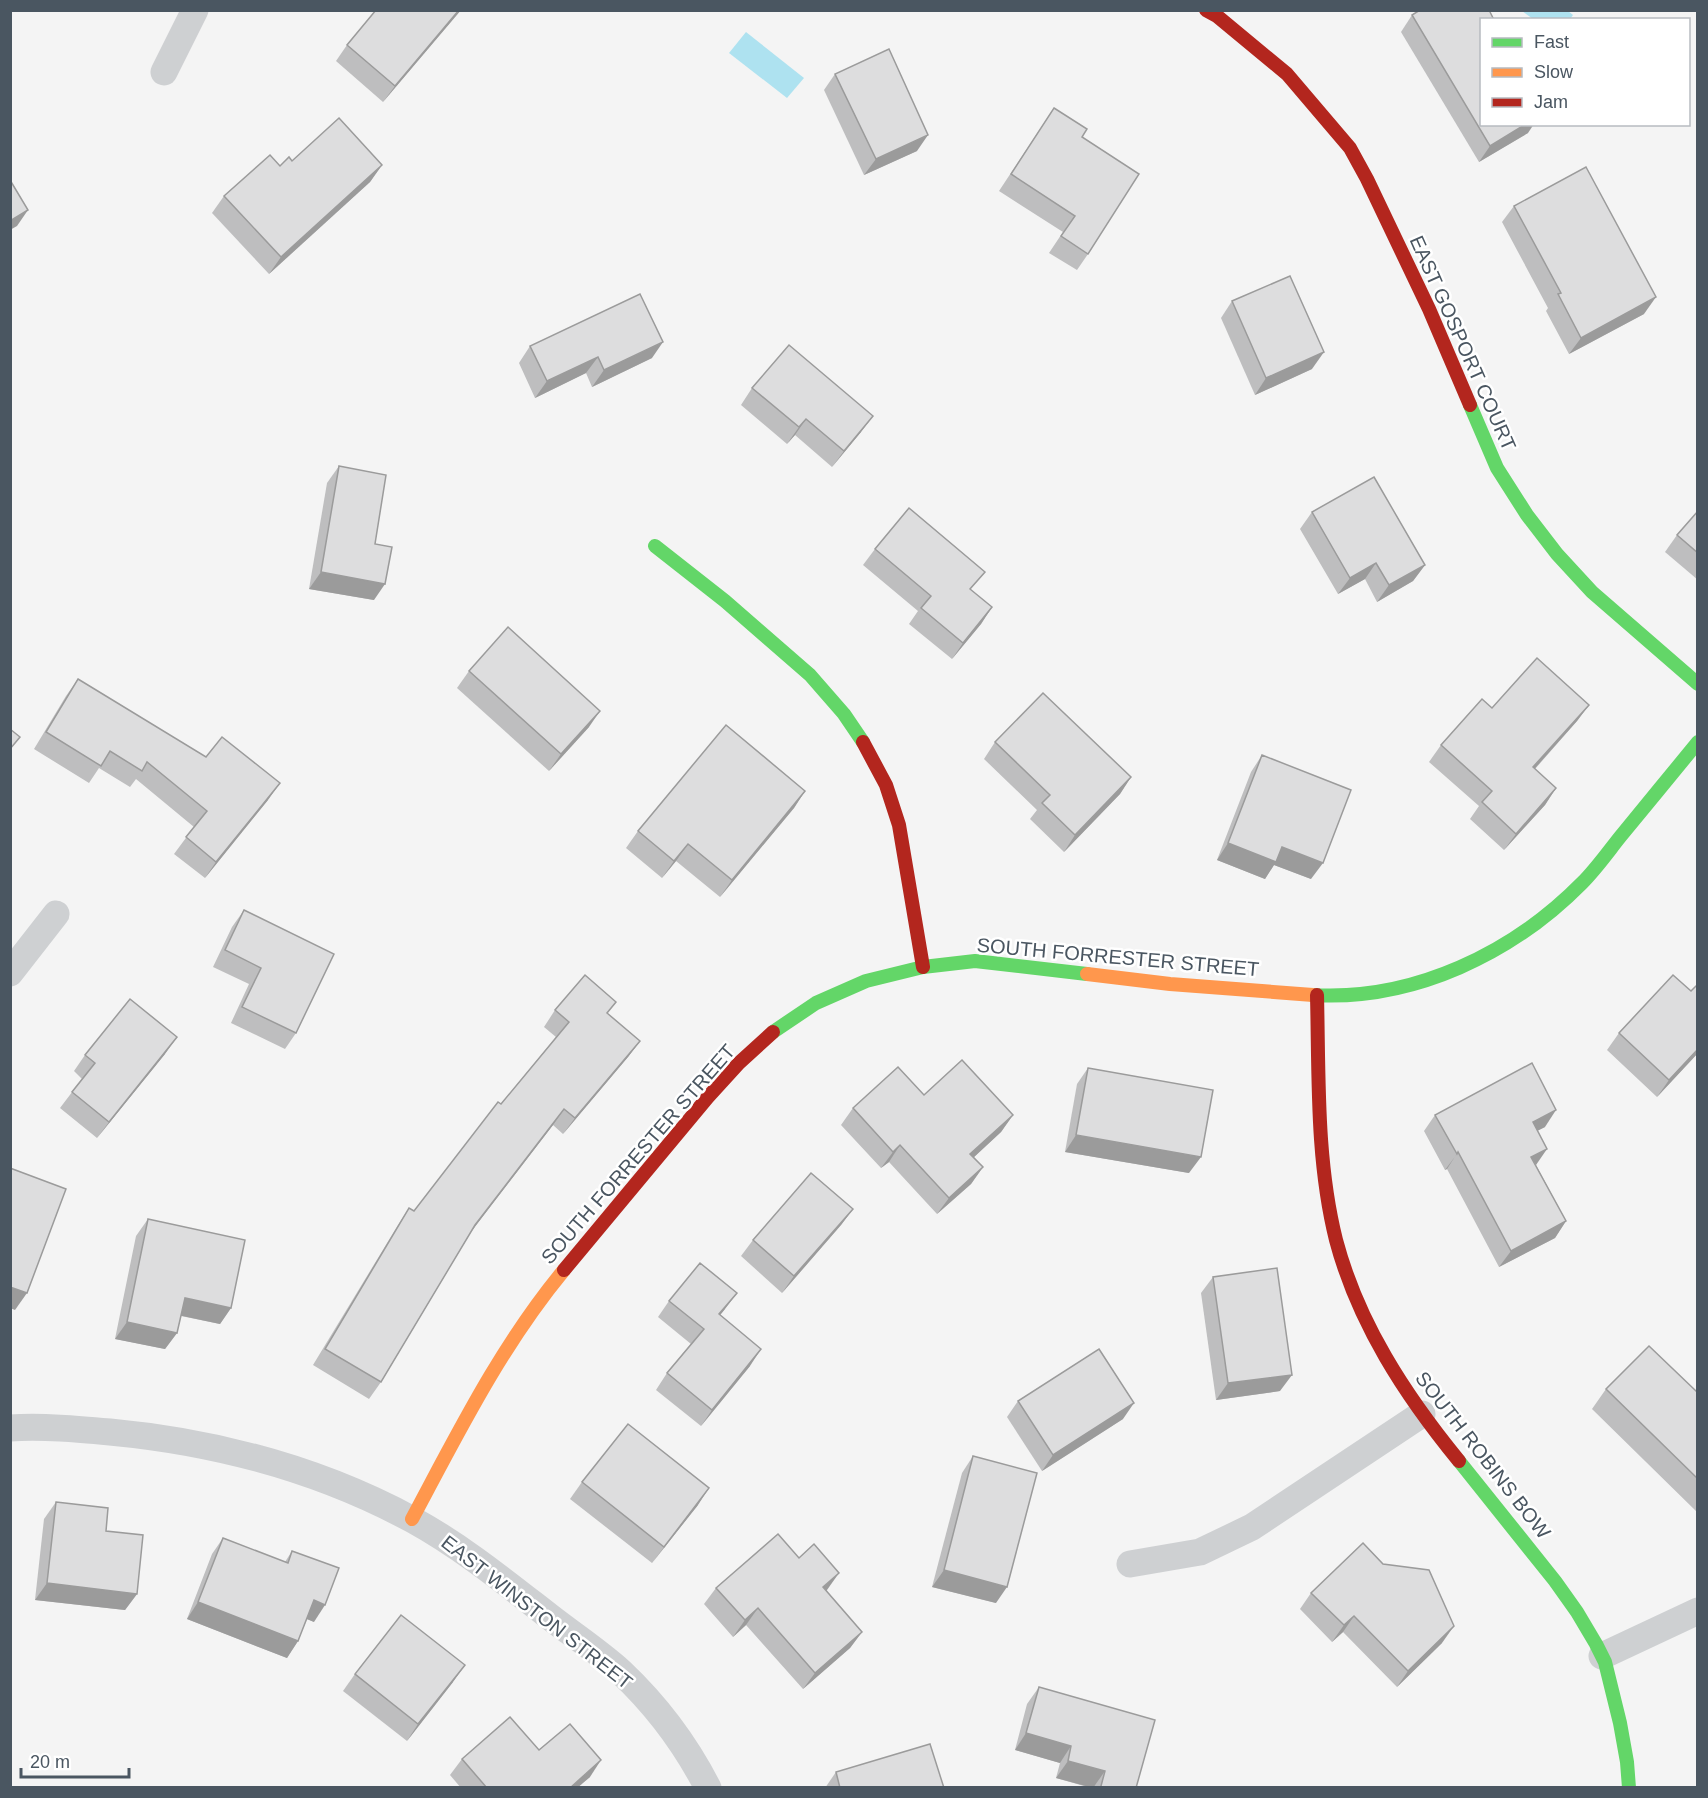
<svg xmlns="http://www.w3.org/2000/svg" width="1708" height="1798" font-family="Helvetica,sans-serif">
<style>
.water{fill:#aee2f0}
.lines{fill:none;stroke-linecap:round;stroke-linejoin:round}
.street{stroke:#ced0d2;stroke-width:27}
.fast{stroke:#63d668;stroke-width:14}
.slow{stroke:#ff974d;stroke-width:14}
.jam{stroke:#b3261e;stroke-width:14}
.wall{fill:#bebebf}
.shaded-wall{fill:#9b9b9b}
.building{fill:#ddddde;stroke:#9b9b9b;stroke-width:1.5}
.labels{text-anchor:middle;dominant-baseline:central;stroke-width:5;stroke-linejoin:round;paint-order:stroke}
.street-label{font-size:20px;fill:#4a5661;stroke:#fff}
</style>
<rect width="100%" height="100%" fill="#f4f4f4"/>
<g class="water">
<polygon points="1522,11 1568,11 1573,15 1570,19 1533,19"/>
<polygon points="746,32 804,78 787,98 729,53"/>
</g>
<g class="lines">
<g class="street">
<polyline points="164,72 195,10"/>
<polyline points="10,973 56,914"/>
<path d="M10,1428C43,1426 77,1429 110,1432C216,1442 319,1469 413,1520C462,1547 505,1582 550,1617C573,1635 599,1652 621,1672C656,1705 686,1745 708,1788"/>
<polyline points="1130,1564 1200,1552 1252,1527 1422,1414"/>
<polyline points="1602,1656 1698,1611"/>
</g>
<g class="fast">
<polyline points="1470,405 1497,468 1527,515 1557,554 1592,592 1698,684"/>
<polyline points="655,546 725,601 810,675 844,714 863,742"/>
<path d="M1313,995C1414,1001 1513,953 1582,883C1596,869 1608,852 1620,837C1646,805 1672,774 1698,742"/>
<polyline points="773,1032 816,1003 866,981 923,967 975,961 1087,974"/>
<polyline points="1459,1461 1555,1581 1577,1612 1596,1644 1605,1662 1620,1723 1627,1762 1629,1788"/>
</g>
<g class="slow">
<polyline points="1087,974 1170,984 1313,995"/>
<path d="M412,1519C458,1433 501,1346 564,1270"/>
</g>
<g class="jam">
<polyline points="1206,10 1217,16 1287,74 1350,148 1367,179 1429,309 1470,405"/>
<polyline points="863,742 886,785 899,825 923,967"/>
<path d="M1317,995C1319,1076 1316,1160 1336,1240C1358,1323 1405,1395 1459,1461"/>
<polyline points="564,1270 708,1097 739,1063 773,1032"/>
</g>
</g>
<g class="wall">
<polygon points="461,10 383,102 336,61 347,45"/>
<polygon points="1412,15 1528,133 1479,162 1401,32"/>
<polygon points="835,74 917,151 864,175 824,90"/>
<polygon points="1054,108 1082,137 1088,254 1077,270 1049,253 1063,232 999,191"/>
<polygon points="292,161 382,165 370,182 269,274 212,213 224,196 280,166"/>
<polygon points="1514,206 1644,314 1569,354 1546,311 1548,308 1502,222"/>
<polygon points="1232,301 1312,369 1255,395 1221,318"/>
<polygon points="530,346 652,358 592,387 586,373 535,398 519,363"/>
<polygon points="752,388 861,432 832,467 795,435 787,444 741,405"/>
<polygon points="339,466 375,544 374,600 309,589 327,483"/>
<polygon points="1698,511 1698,580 1665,552 1677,535"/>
<polygon points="1312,512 1425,565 1413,581 1377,602 1365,579 1338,594 1300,529"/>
<polygon points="875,549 971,590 992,607 981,624 952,659 909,624 918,611 863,565"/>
<polygon points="469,671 589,727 549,771 457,688"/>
<polygon points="78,679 268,800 205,878 174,854 194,827 136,779 130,787 99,768 89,783 34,749 66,696"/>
<polygon points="1589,705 1577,721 1535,769 1556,788 1545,805 1504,850 1470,819 1479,806 1429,762 1441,745 1492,708"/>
<polygon points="995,742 1131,777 1120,794 1064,852 1030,819 1037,810 984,759"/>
<polygon points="1262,755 1311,879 1274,865 1265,879 1217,860 1251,772"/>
<polygon points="805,791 794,808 720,897 676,861 662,878 626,848 638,831"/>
<polygon points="244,910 296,1033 285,1049 231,1023 249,984 213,967 232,927"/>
<polygon points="1698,984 1698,1053 1657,1097 1607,1050 1619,1033 1691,991"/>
<polygon points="555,1010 608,1014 640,1041 628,1057 563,1134 553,1125 471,1232 381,1382 369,1399 313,1365 398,1225 409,1208 414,1211 501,1104 556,1037 544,1027"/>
<polygon points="165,1054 97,1138 60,1108 82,1079 74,1071 85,1055"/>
<polygon points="1088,1068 1189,1173 1065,1152 1077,1084"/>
<polygon points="924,1095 1013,1115 1001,1132 974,1157 983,1167 971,1184 937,1214 889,1162 881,1168 841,1125 853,1108"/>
<polygon points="1435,1115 1545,1127 1537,1131 1536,1165 1566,1221 1555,1238 1499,1267 1447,1169 1445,1170 1424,1131"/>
<polygon points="853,1209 841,1225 782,1293 741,1256 753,1240"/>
<polygon points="148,1219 231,1308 220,1324 181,1316 177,1333 165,1349 115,1339 136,1236"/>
<polygon points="1213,1277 1280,1391 1216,1400 1201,1293"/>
<polygon points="669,1301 725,1309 720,1315 750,1366 701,1426 656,1390 667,1373 691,1344 658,1317"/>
<polygon points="1606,1389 1696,1391 1698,1389 1698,1513 1592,1409"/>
<polygon points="1018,1401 1123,1419 1042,1471 1007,1417"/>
<polygon points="973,1456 996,1603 932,1587 962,1473"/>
<polygon points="582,1482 698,1505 652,1563 570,1499"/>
<polygon points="56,1502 106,1531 137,1594 125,1610 35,1600 44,1519"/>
<polygon points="223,1538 285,1562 292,1551 314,1622 307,1619 298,1641 287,1658 187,1619 212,1554"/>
<polygon points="716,1588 827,1590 826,1591 862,1632 850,1648 803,1689 746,1625 733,1637 704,1604"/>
<polygon points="1311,1593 1442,1643 1397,1687 1343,1632 1332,1642 1300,1609"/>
<polygon points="355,1674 453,1682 407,1741 343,1691"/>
<polygon points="1039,1687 1136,1788 1091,1788 1056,1778 1060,1763 1015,1750 1027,1704"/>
<polygon points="539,1750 590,1777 577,1788 461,1788 450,1775 462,1759"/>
<polygon points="836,1772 944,1788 825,1788"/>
</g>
<g class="shaded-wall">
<polygon points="459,10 461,10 383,102 395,86"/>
<polygon points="1526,124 1534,124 1528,133 1479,162 1490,146"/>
<polygon points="928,135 917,151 864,175 876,159"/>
<polygon points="382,165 370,182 269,274 281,257"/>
<polygon points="28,210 17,226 10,230 10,221"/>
<polygon points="1656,297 1644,314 1569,354 1581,338"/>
<polygon points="663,342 652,358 592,387 604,370"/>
<polygon points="1324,352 1312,369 1255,395 1266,378"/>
<polygon points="598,357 586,373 535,398 547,381"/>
<polygon points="873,416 861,432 832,467 844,451"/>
<polygon points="806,419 795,435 787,444 799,427"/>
<polygon points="1376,563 1365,579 1338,594 1350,578"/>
<polygon points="1425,565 1413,581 1377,602 1389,585"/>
<polygon points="321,572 385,584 374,600 309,589"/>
<polygon points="992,607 981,624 952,659 963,643"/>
<polygon points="1589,705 1577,721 1521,784 1533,767"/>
<polygon points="600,711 589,727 549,771 561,754"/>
<polygon points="1131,777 1120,794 1064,852 1075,835"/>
<polygon points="280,783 268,800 205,878 216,862"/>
<polygon points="1556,788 1545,805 1504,850 1516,834"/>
<polygon points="805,791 794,808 720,897 732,880"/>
<polygon points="1228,843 1282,847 1323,863 1311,879 1274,865 1265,879 1217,860"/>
<polygon points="688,844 676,861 662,878 674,861"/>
<polygon points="177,1037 165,1054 97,1138 109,1122"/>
<polygon points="640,1041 628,1057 563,1134 575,1118"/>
<polygon points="1698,1049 1698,1053 1657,1097 1669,1080"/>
<polygon points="564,1109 553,1125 463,1242 475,1225"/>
<polygon points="1556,1110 1545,1127 1521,1139 1533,1122"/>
<polygon points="1013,1115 1001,1132 959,1171 970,1154"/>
<polygon points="1076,1135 1126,1143 1201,1157 1189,1173 1065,1152"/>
<polygon points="900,1145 889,1162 881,1168 893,1152"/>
<polygon points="1547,1149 1536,1165 1531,1157"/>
<polygon points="1458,1152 1447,1169 1445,1170 1457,1154"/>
<polygon points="983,1167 971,1184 937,1214 949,1198"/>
<polygon points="853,1209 841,1225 782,1293 794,1276"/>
<polygon points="1566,1221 1555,1238 1499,1267 1511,1251"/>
<polygon points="10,1287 27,1293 15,1310 10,1308"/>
<polygon points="737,1293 725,1309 707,1331 719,1314"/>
<polygon points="185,1298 231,1308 220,1324 173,1314"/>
<polygon points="127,1322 177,1333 165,1349 115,1339"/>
<polygon points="761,1349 750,1366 701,1426 712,1410"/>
<polygon points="1292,1375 1280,1391 1216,1400 1228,1383"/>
<polygon points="1134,1403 1123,1419 1042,1471 1053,1455"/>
<polygon points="709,1488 698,1505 652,1563 664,1547"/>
<polygon points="944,1570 1007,1587 996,1603 932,1587"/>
<polygon points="839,1573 827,1590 811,1604 823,1587"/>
<polygon points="47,1583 137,1594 125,1610 35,1600"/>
<polygon points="314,1600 325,1605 314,1622 302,1617"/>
<polygon points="198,1602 298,1641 287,1658 187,1619"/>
<polygon points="758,1608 746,1625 733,1637 745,1620"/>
<polygon points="1354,1616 1343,1632 1332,1642 1344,1625"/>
<polygon points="1454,1626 1442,1643 1397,1687 1408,1671"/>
<polygon points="862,1632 850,1648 803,1689 815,1673"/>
<polygon points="465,1665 453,1682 407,1741 418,1724"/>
<polygon points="1026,1733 1071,1746 1060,1763 1015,1750"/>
<polygon points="601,1760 590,1777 577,1788 570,1788"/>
<polygon points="1068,1761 1105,1771 1093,1788 1056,1778"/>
</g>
<g class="building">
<polygon points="376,10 459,10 395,86 347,45"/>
<polygon points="1420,10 1489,10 1494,20 1482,20 1482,124 1526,124 1490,146 1412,15"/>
<polygon points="889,49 928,135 876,159 835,74"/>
<polygon points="1054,108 1087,129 1082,137 1139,174 1088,254 1061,236 1075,216 1011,174"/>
<polygon points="339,118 382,165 281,257 224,196 270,155 280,166 289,157 292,161"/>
<polygon points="1586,167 1656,297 1581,338 1558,294 1561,293 1514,206"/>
<polygon points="10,180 28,210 10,221"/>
<polygon points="1290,276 1324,352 1266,378 1232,301"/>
<polygon points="640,294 663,342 604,370 598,357 547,381 530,346"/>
<polygon points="789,345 873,416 844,451 806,419 799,427 752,388"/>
<polygon points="339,466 386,475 375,544 392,547 385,584 321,572"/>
<polygon points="1374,477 1425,565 1389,585 1376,563 1350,578 1312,512"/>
<polygon points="909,508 985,572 970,589 992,607 963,643 921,608 931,596 875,549"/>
<polygon points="1698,511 1698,553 1677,535"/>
<polygon points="508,627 600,711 561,754 469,671"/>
<polygon points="1537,658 1589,705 1533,767 1556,788 1516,834 1482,802 1492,791 1441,745 1482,699 1492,708"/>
<polygon points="78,679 206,757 222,737 280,783 216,862 186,837 207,811 147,762 142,771 110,751 101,766 46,732"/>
<polygon points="1043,693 1131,777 1075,835 1042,803 1050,795 995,742"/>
<polygon points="726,725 805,791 732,880 688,844 674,861 638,831"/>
<polygon points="10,729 20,737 10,749"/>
<polygon points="1262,755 1351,790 1323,863 1282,847 1276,862 1228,843"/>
<polygon points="244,910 334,954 296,1033 242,1007 261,968 225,950"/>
<polygon points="585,975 616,1002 607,1013 640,1041 575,1118 564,1109 475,1225 381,1382 325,1349 409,1208 414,1211 498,1102 501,1104 569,1022 555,1010"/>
<polygon points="1673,975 1691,991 1698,984 1698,1049 1669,1080 1619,1033"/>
<polygon points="130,999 177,1037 109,1122 72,1092 95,1063 85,1055"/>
<polygon points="962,1060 1013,1115 970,1154 983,1167 949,1198 900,1145 893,1152 853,1108 898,1067 924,1095"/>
<polygon points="1532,1063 1556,1110 1533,1122 1547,1149 1531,1157 1566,1221 1511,1251 1458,1152 1457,1154 1435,1115"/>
<polygon points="1088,1068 1213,1090 1201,1157 1076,1135"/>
<polygon points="10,1168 66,1189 27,1293 10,1287"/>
<polygon points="811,1173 853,1209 794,1276 753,1240"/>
<polygon points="148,1219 245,1240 231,1308 185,1298 177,1333 127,1322"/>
<polygon points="700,1263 737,1293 719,1314 761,1349 712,1410 667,1373 704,1329 669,1301"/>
<polygon points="1277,1268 1292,1375 1228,1383 1213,1277"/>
<polygon points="1649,1346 1696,1391 1698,1389 1698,1479 1606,1389"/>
<polygon points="1099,1349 1134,1403 1053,1455 1018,1401"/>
<polygon points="628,1424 709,1488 664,1547 582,1482"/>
<polygon points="973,1456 1037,1473 1007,1587 944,1570"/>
<polygon points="56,1502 108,1508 106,1531 143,1535 137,1594 47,1583"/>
<polygon points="778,1534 799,1558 814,1544 839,1573 823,1587 862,1632 815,1673 758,1608 745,1620 716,1588"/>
<polygon points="223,1538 288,1563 292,1551 339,1568 325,1605 314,1600 298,1641 198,1602"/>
<polygon points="1363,1543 1383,1564 1429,1570 1454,1626 1408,1671 1354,1616 1344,1625 1311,1593"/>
<polygon points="401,1615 465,1665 418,1724 355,1674"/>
<polygon points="1039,1687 1155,1720 1136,1788 1106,1788 1101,1786 1105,1771 1068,1761 1071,1746 1026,1733"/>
<polygon points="510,1717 539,1750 570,1724 601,1760 570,1788 487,1788 462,1759"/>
<polygon points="930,1744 944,1788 840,1788 836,1772"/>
</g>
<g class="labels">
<g class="street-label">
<text transform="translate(1463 343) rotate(66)">EAST GOSPORT COURT</text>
<text transform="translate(1118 957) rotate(5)">SOUTH FORRESTER STREET</text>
<text transform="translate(638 1154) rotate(-49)">SOUTH FORRESTER STREET</text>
<text transform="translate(1483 1455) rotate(52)">SOUTH ROBINS BOW</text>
<text transform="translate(537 1612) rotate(38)">EAST WINSTON STREET</text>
</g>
</g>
<rect width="1708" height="1798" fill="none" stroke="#4a5661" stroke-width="24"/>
<rect x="1480" y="18" width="210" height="108" fill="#ffffff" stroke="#b7bbc0" stroke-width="1.5"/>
<rect x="1492" y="38" width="30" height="9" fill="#63d668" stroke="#b7bbc0" stroke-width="1.5"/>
<text x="1534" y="48" font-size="18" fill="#4a5661">Fast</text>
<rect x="1492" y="68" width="30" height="9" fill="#ff974d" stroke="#b7bbc0" stroke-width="1.5"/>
<text x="1534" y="78" font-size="18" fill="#4a5661">Slow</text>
<rect x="1492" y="98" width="30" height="9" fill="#b3261e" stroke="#b7bbc0" stroke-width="1.5"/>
<text x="1534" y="108" font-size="18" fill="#4a5661">Jam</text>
<path d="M21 1768v9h108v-9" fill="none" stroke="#4a5661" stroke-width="3"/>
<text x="30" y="1768" font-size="18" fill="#4a5661" stroke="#ffffff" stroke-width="4.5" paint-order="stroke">20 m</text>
</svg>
